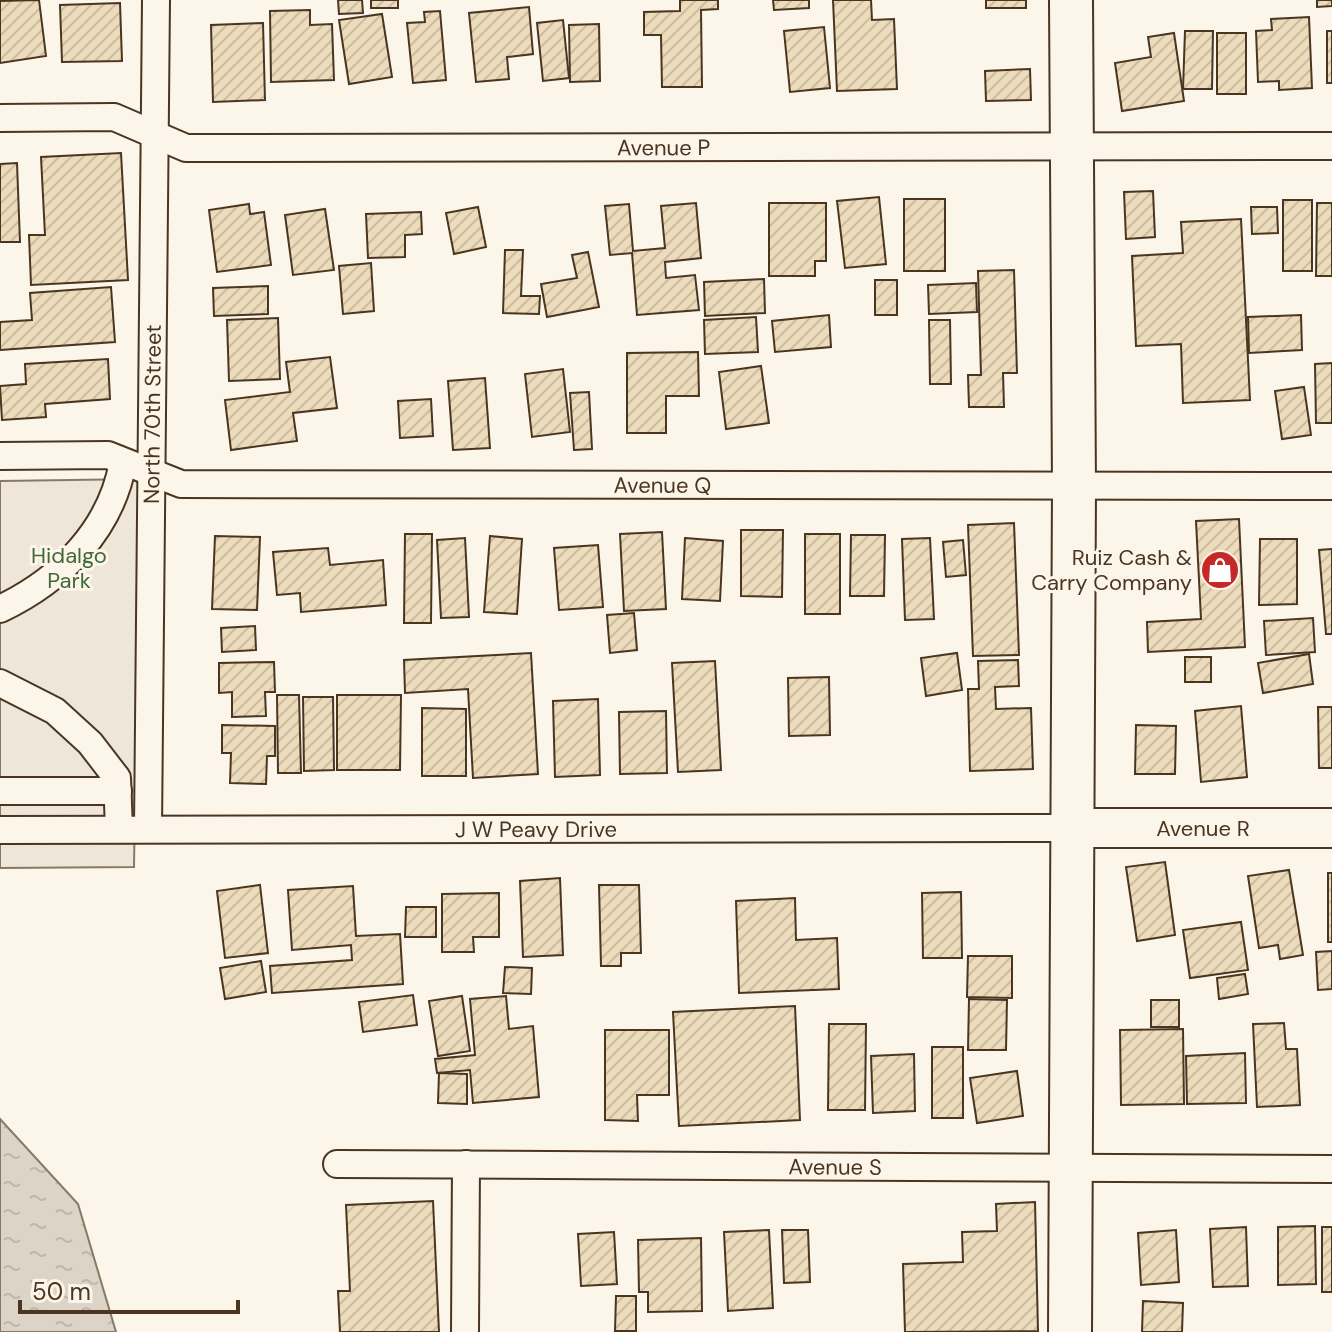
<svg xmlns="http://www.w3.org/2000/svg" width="1332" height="1332" font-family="'DM Sans',sans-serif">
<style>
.park{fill:#ede6d9;stroke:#887966;stroke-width:2}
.water{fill:url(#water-ripples);stroke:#887966;stroke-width:2}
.building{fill:url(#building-hatch);stroke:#4a3520;stroke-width:2}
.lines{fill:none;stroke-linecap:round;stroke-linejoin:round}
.street-casing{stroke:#4a3520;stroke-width:30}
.secondary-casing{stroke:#4a3520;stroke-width:42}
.primary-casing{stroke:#4a3520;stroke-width:46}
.street{stroke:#fbf6e9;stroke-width:26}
.secondary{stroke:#fbf6e9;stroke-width:38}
.primary{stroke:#fbf6e9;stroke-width:42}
.labels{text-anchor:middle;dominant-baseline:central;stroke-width:6;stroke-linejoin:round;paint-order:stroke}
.street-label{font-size:22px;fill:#4a3520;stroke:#fbf6e9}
.park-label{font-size:22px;fill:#436837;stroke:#fbf6e9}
.poi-label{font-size:22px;fill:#4a3520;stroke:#fbf6e9;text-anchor:end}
</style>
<defs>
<pattern id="water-ripples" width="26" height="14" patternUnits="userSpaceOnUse" patternTransform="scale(2)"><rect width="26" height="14" fill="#dcd4c6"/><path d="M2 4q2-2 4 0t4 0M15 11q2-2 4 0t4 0" fill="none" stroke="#beb7aa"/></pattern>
<pattern id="building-hatch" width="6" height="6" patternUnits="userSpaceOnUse" patternTransform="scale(2)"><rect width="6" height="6" fill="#ecdcbc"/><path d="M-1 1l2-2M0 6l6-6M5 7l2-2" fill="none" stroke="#ccbda1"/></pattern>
</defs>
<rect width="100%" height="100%" fill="#fbf6e9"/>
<polygon class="park" points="140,479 134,867 0,868 0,481"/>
<polygon class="water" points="0,1119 78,1204 116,1332 0,1332"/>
<g class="building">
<polygon points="39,0 46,56 0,63 0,1"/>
<polygon points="338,0 362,0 363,13 339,14"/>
<rect x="371" y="0" width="27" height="8"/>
<polygon points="680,0 718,0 718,9 701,10 702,87 662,87 661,35 644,35 644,12 680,11"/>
<polygon points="773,0 809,0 809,8 774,10"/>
<polygon points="833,0 871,0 872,20 894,19 897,89 837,91"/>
<rect x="986" y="0" width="40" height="8"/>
<polygon points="1317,0 1332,0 1332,6 1317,7"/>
<polygon points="120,3 122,61 62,62 60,5"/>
<polygon points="529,7 533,54 507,57 509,79 476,82 469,13"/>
<polygon points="310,10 310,25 332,24 334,80 271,82 270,11"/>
<polygon points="440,11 446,80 413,83 407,23 425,22 424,12"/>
<polygon points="382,14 392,77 349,84 339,20"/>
<polygon points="1309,17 1312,88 1279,90 1279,81 1258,82 1256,31 1272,30 1271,19"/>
<polygon points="563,20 569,78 543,81 537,23"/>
<polygon points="263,23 265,100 213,102 211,25"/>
<polygon points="599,24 600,81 570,82 569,25"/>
<polygon points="824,27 830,88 790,92 784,31"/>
<polygon points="1185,31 1213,31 1212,89 1183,89"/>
<rect x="1327" y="31" width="5" height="52"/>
<polygon points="1174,33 1184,101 1122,111 1115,63 1151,57 1148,37"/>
<rect x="1217" y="33" width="29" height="61"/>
<polygon points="1030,69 1031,100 986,101 985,71"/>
<polygon points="121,153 128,280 31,285 29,235 45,235 41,157"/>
<polygon points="17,163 20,242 0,242 0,164"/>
<polygon points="1153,191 1155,237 1126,239 1124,192"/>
<polygon points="879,197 886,264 845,268 837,201"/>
<rect x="904" y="199" width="41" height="72"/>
<rect x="1283" y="200" width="29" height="71"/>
<polygon points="696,203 701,258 665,262 666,278 695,275 699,310 637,315 632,253 610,255 605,206 629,204 633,251 665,248 661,206"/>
<polygon points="769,203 826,203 826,261 815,261 815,276 769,276"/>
<polygon points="1317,203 1332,203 1332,276 1316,276"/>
<polygon points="249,204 250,214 264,212 271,265 217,272 209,210"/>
<polygon points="478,207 486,247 454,254 446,213"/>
<polygon points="1251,207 1277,207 1278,233 1252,234"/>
<polygon points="325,209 334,270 293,275 285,215"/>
<polygon points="421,212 422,234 405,235 405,257 368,258 366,214"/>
<polygon points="1241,219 1250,400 1183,403 1181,344 1136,346 1132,256 1183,253 1181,222"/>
<polygon points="505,250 523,250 521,296 540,296 539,314 503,313"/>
<polygon points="588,252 599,307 547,317 541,284 577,278 572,255"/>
<polygon points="371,263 374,311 343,314 339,266"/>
<polygon points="1014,270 1017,373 1003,373 1004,407 969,407 968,375 981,375 978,271"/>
<polygon points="764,279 765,313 705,316 704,282"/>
<rect x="875" y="280" width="22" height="35"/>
<polygon points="976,283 977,312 929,314 928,285"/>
<polygon points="268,286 268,314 214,316 213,288"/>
<polygon points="111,287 115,342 0,350 0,322 32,320 30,293"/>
<polygon points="829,315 831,347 775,352 772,321"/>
<polygon points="1301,315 1302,350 1249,353 1248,317"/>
<polygon points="756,317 758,352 705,354 704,320"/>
<polygon points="278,318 280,379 229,381 227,320"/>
<polygon points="929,320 950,320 951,384 930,384"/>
<polygon points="698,352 699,396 666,396 666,433 627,433 627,353"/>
<polygon points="330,357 337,408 293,413 297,441 231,450 225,400 290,392 286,362"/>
<polygon points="108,359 110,399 45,404 46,417 2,420 0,386 26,384 25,364"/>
<polygon points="1332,363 1332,423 1316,423 1315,364"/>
<polygon points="761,366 769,423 726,429 719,372"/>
<polygon points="563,369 570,432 532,437 525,374"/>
<polygon points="485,378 490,448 453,450 448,381"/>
<polygon points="1304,387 1311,435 1282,439 1275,391"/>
<polygon points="589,392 592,449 574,450 570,393"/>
<polygon points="431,399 433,436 400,438 398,401"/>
<polygon points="1239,519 1245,647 1148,652 1147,622 1201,619 1196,521"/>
<polygon points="1014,523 1019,655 973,656 968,525"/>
<polygon points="741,530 783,530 782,597 741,596"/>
<polygon points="662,532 666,609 624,611 620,534"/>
<polygon points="405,534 432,534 431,623 404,623"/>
<rect x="805" y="534" width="35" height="80"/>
<polygon points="851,535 885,535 884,596 850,596"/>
<polygon points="215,536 260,537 257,610 212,609"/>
<polygon points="490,536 522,539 517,614 484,612"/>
<polygon points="465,538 469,617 441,618 437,540"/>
<polygon points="685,538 723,541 720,601 682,599"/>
<polygon points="930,538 934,619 905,620 902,539"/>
<polygon points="1260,539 1297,539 1297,604 1259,605"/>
<polygon points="963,540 966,575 946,577 943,542"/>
<polygon points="598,545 603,607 559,610 554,548"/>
<polygon points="328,548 330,565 383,560 386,605 301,612 300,593 277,595 273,552"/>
<polygon points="1332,549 1332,634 1326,634 1319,550"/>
<polygon points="634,613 637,650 610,653 607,615"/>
<polygon points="1313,618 1315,652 1266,655 1264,621"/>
<polygon points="255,626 256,650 222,652 221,628"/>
<polygon points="531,653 538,774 473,778 468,689 405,693 404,660"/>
<polygon points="957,653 962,690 926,696 921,658"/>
<polygon points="1309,654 1313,684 1263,693 1258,663"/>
<rect x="1185" y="657" width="26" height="25"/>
<polygon points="1018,660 1019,686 995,687 996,709 1031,708 1033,769 970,771 968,689 979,689 978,661"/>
<polygon points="715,661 721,770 678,772 672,663"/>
<polygon points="274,662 275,692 265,692 266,716 232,717 232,692 219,693 219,663"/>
<polygon points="829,677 830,735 789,736 788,678"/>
<polygon points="277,695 299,695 301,773 278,773"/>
<polygon points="337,695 401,695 400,770 337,770"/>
<polygon points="303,697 333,697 334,770 304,771"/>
<polygon points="598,699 600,775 555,777 553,701"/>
<polygon points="1241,706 1247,777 1201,782 1195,711"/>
<polygon points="1318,707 1332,707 1332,768 1319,768"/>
<polygon points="422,708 466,709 466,776 422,776"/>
<polygon points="666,711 667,773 620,774 619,712"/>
<polygon points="222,725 275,726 275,756 267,756 266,784 230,783 231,753 222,753"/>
<polygon points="1136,725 1176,726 1175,774 1135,774"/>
<polygon points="1165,862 1175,935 1137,941 1126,867"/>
<polygon points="1289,870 1303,955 1280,959 1278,945 1259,948 1248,876"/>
<rect x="1328" y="873" width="4" height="69"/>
<polygon points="560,878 563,955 523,957 520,881"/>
<polygon points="260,885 268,953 225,958 217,891"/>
<polygon points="599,885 639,885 641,953 621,953 621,966 601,966"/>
<polygon points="353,886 356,936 400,934 403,984 272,993 270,966 352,960 351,945 292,950 288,890"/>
<polygon points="961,892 962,958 923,958 922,893"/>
<polygon points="499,893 499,937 473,937 474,952 442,952 442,894"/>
<polygon points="795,898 796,940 837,938 839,989 739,993 736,901"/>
<polygon points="406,907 436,907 436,937 405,937"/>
<polygon points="1241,922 1248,970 1190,978 1183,930"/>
<polygon points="1332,951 1332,989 1318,990 1316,952"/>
<polygon points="968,956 1012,956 1012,998 967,997"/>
<polygon points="261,961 266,992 225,999 220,968"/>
<polygon points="505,967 532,968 531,994 503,993"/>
<polygon points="1245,974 1248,994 1219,999 1217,978"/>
<polygon points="413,995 417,1025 363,1032 359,1002"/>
<polygon points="462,996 470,1051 438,1056 429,1001"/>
<polygon points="506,996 509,1029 533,1026 539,1097 473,1103 470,1070 437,1073 435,1059 475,1055 470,999"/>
<polygon points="969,999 1007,1000 1006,1050 968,1050"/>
<rect x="1151" y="1000" width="28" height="27"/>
<polygon points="795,1006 800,1120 679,1126 673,1012"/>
<polygon points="1284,1023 1286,1049 1297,1049 1300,1105 1257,1107 1253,1024"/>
<polygon points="829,1024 866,1024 865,1110 828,1110"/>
<polygon points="1183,1029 1184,1104 1121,1105 1120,1030"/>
<polygon points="605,1030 669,1030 669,1095 637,1095 638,1121 605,1120"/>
<rect x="932" y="1047" width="31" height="71"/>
<polygon points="1245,1053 1246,1103 1187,1104 1186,1056"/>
<polygon points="914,1054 915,1111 873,1113 871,1056"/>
<polygon points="1017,1071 1023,1116 977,1123 970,1078"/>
<polygon points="439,1073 467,1074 467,1104 438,1103"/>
<polygon points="433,1201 439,1332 340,1332 338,1291 350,1291 346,1205"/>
<polygon points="1035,1202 1038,1331 905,1332 903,1264 963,1262 962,1232 997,1231 996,1204"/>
<polygon points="1315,1226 1316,1284 1278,1285 1278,1227"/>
<polygon points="1246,1227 1248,1286 1213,1287 1210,1229"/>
<rect x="1322" y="1227" width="10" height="65"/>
<polygon points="769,1230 773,1308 728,1311 724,1232"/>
<polygon points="782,1230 808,1230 810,1282 784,1283"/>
<polygon points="1176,1230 1179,1282 1141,1285 1138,1233"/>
<polygon points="614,1232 617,1284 581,1286 578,1234"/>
<polygon points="701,1238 702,1311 648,1312 648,1292 639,1292 638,1240"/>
<polygon points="616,1296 636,1296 636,1331 615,1331"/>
<polygon points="1143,1301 1183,1303 1182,1332 1142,1332"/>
</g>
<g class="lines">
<g class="street-casing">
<g id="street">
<path id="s1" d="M0,118L114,117L186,148L1332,146"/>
<path id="s2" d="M0,456L108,455L181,484L1332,486"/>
<path d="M0,609C61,580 111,530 123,462"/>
<polyline points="0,683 55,711 90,743 117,778 119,829"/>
<polyline points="0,791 118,791"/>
<path id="s3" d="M148,828L156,0"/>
<path id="s4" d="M0,830L1073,828"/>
<path id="s5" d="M337,1164L1332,1169"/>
<polyline points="465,1332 466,1164"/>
</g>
</g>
<g class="secondary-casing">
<g id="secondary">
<path id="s6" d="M1073,828H1332"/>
</g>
</g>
<g class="primary-casing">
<polyline id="primary" points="1070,1332 1074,487 1071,0"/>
</g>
<use href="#street" class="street"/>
<use href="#secondary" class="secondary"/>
<use href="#primary" class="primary"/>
</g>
<defs>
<g id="shop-disc" transform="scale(2)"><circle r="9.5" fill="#c62828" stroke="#fbf6e9"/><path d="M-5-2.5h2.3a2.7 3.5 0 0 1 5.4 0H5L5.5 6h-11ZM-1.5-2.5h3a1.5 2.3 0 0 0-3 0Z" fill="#fff"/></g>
</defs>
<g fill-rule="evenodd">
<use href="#shop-disc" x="1220" y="570"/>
</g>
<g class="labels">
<g class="street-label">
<text stroke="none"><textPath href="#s1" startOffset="670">Avenue P</textPath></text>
<text stroke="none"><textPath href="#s3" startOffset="414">North 70th Street</textPath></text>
<text stroke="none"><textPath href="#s2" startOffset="668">Avenue Q</textPath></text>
<text stroke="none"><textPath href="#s4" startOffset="536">J W Peavy Drive</textPath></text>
<text stroke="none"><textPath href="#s6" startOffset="130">Avenue R</textPath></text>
<text stroke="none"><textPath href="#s5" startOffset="498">Avenue S</textPath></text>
</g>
<g class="park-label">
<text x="69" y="555">Hidalgo<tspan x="69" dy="25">Park</tspan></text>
</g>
<g class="poi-label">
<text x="1192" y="557">Ruiz Cash &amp;<tspan x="1192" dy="25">Carry Company</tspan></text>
</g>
</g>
<path d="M20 1300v12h218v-12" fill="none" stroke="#4a3520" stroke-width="4"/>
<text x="32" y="1300" font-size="24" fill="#4a3520" stroke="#fbf6e9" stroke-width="6" paint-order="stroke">50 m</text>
</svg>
